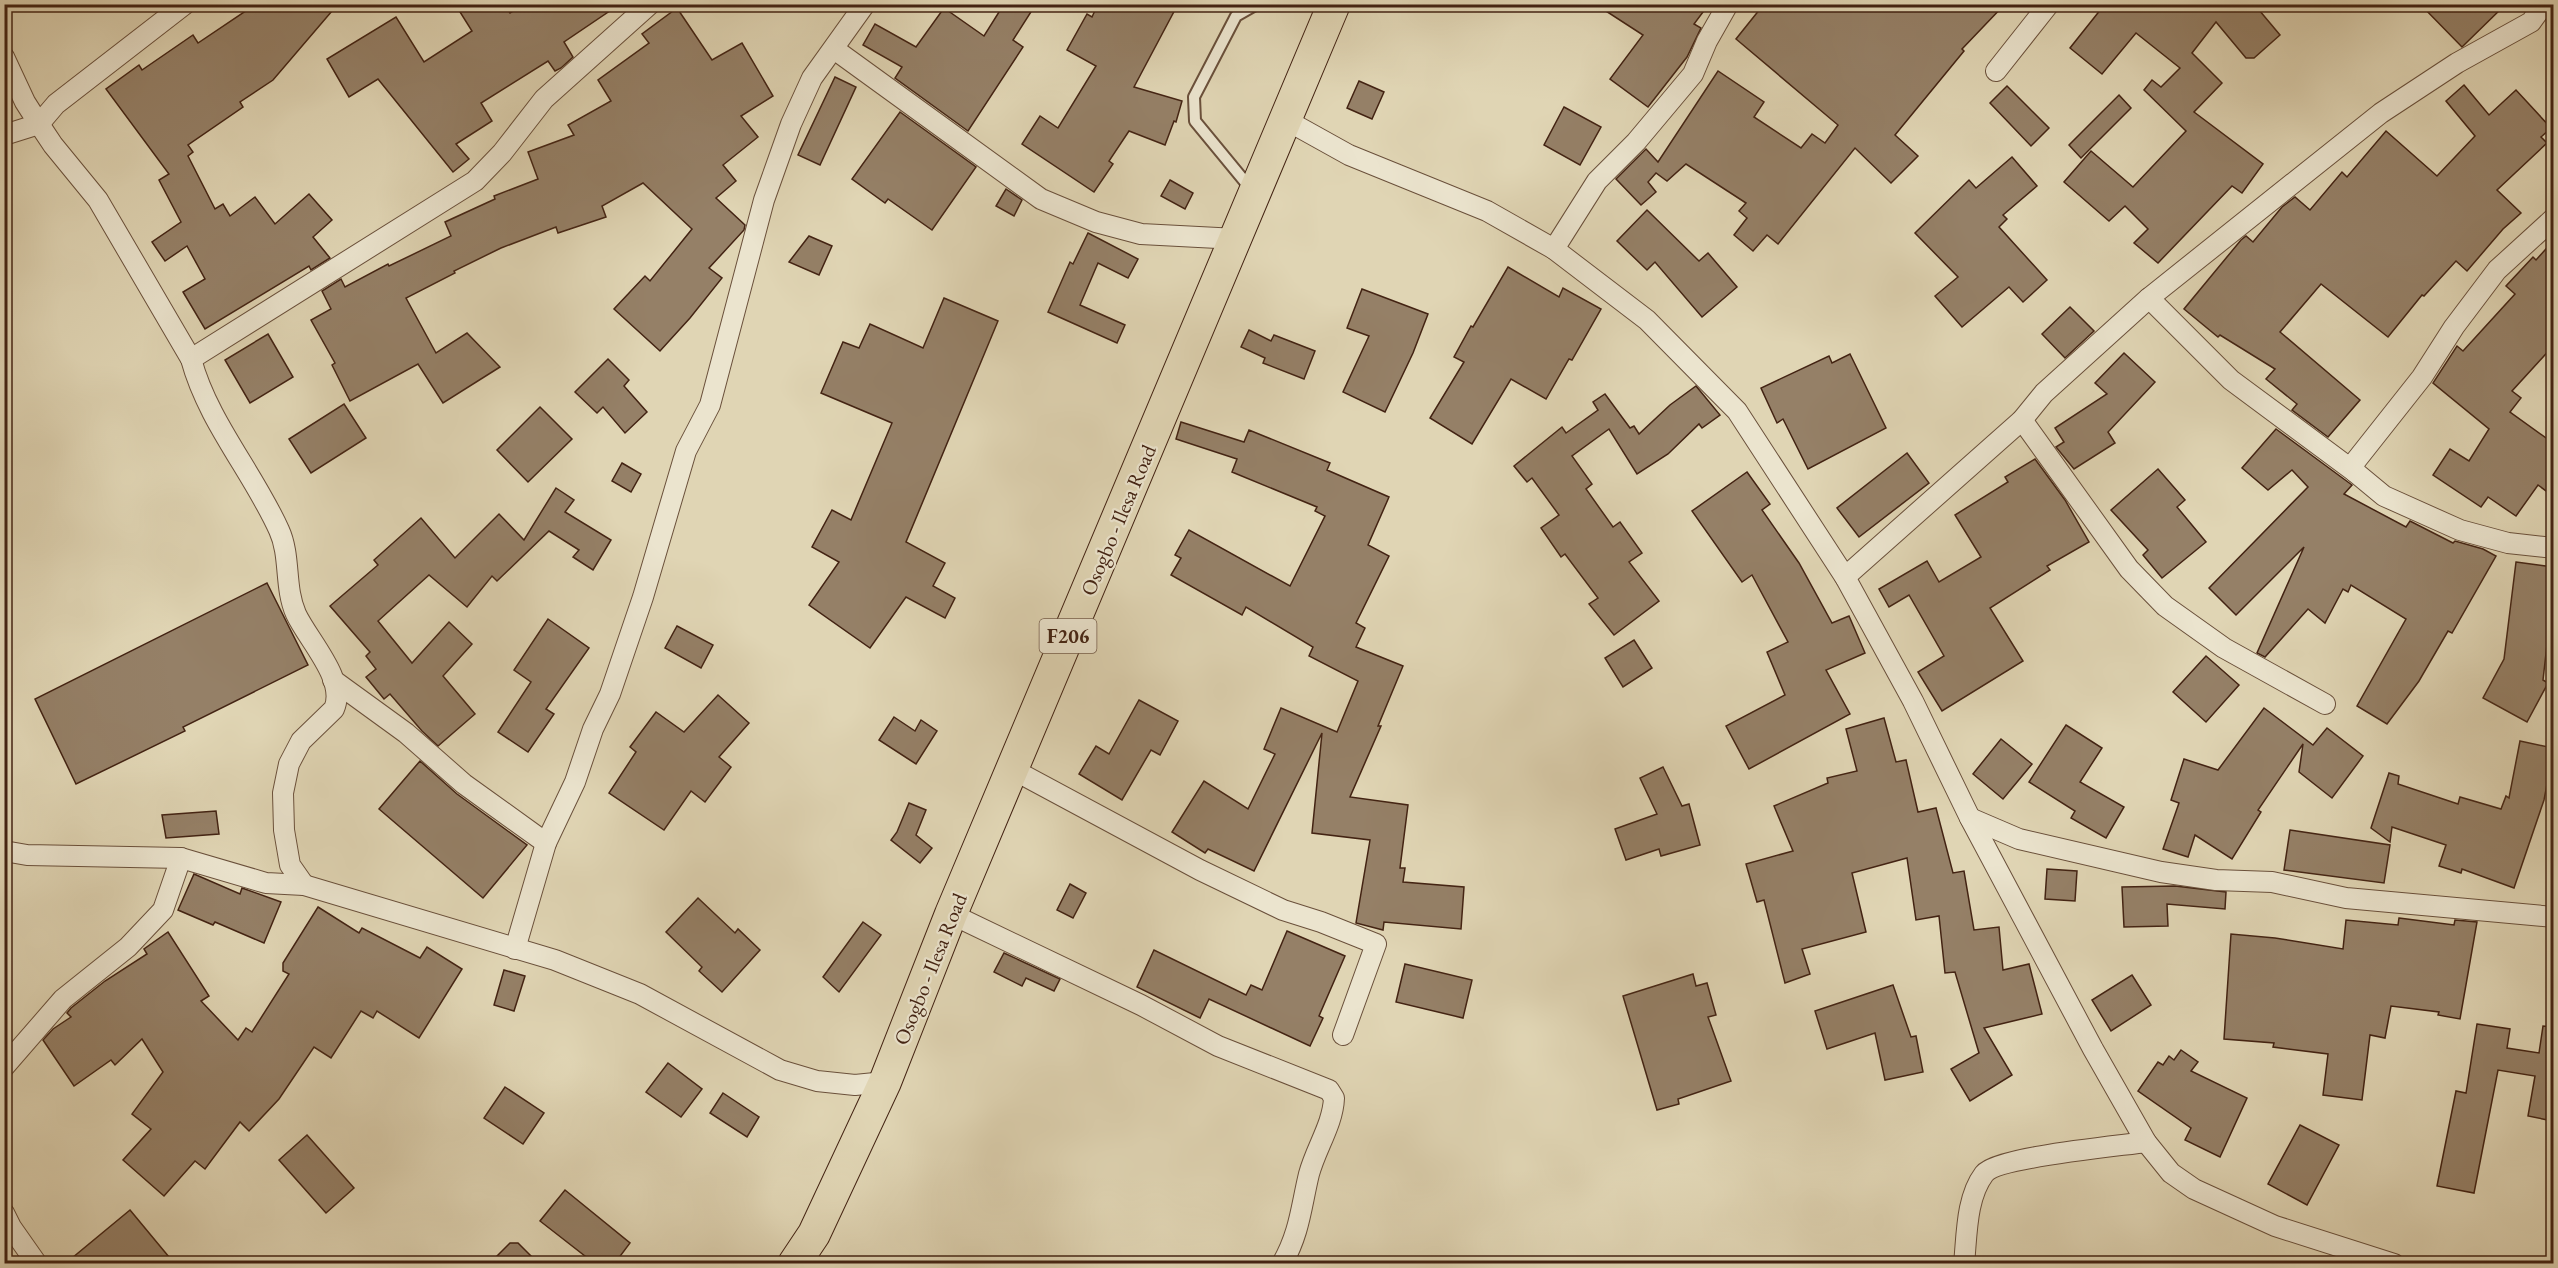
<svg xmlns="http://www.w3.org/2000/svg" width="2558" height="1268" font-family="'EB Garamond',serif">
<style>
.building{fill:#958067;stroke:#432313;stroke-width:1.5}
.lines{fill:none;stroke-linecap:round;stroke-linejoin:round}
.lane-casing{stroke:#6a503b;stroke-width:14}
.street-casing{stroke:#6a503b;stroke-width:22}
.primary-casing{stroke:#432313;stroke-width:34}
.lane{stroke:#ebe4ce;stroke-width:10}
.street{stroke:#ebe4ce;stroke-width:20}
.primary{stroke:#e0d5b4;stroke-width:32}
.labels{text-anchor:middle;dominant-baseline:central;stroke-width:4.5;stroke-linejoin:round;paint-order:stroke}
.shield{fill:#ebe4ce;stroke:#755d4b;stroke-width:1.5}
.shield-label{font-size:20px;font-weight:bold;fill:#432313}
.street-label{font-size:21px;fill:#432313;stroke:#ebe4ce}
</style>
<rect width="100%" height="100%" fill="#e0d5b4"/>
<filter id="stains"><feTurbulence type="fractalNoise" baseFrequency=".00333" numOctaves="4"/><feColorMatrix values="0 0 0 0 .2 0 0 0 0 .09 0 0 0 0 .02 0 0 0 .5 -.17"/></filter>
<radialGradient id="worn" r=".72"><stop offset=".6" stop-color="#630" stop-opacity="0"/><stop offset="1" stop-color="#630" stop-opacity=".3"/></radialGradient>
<g class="building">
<polygon points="256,4 338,4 273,80 240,102 243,107 188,145 193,152 188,156 215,209 223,204 230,216 255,197 275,224 309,194 332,220 313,237 330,258 311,270 309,266 205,329 183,292 205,279 187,246 165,261 152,242 181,222 159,180 169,174 106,89 139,65 142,70 193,35 198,43"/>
<polygon points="455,4 504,4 510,13 524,4 620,4 564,42 573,57 561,68 555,71 548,61 481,103 492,121 456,144 469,159 453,172 378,79 349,97 327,59 396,17 424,62 472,31"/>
<polygon points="1004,4 1036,4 1013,40 1023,47 968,131 895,78 902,67 863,45 875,24 916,47 944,8 984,36"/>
<polygon points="1098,4 1178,4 1134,87 1182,101 1176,122 1174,121 1165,145 1129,131 1109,161 1113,164 1094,192 1022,144 1040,116 1058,128 1096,66 1067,50 1087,14 1092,17"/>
<polygon points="1595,4 1709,4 1694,24 1701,28 1687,57 1648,107 1610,79 1643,35"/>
<polygon points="1764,4 2005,4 1962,49 1964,51 1895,135 1918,156 1891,183 1855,148 1778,244 1767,235 1753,251 1734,235 1747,218 1739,211 1746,203 1686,164 1667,181 1656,173 1648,182 1656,192 1641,205 1616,179 1646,149 1658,162 1718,71 1764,102 1754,117 1801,148 1812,134 1825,143 1838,125 1736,39"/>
<polygon points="2105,4 2254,4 2280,35 2254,58 2246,58 2216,22 2192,53 2222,83 2194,112 2263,164 2242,193 2232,186 2158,263 2134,243 2148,229 2125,206 2109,221 2064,182 2091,151 2133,187 2186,131 2144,90 2152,80 2161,87 2180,68 2136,33 2102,74 2070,48"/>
<polygon points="2420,4 2506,4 2462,47"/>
<polygon points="677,8 712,60 742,43 773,96 741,116 758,137 723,165 736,181 716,198 745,225 744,230 709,268 722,278 690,318 660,351 614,309 645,276 650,281 692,229 643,183 602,206 606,217 558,233 556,227 501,248 454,271 455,273 406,298 436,353 467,333 500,367 443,403 418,364 350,401 332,365 335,363 311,320 331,309 322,291 341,279 345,287 388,264 389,266 451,236 445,222 495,199 494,196 538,179 528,152 574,135 568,125 611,101 598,80 649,43 642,34"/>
<polygon points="835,77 856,87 820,165 798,155"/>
<polygon points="1359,81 1384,92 1372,119 1347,108"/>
<polygon points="2464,85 2489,115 2516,90 2551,128 2541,137 2547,143 2497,190 2521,213 2503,229 2467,271 2456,261 2424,296 2422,295 2388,337 2321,284 2280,332 2360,400 2328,437 2292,410 2297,404 2266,379 2275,369 2220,335 2218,337 2184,309 2241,240 2246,236 2253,242 2282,207 2295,197 2310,210 2342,172 2347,177 2386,131 2437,176 2475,136 2446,101"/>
<polygon points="2007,86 2049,128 2031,146 1990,103"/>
<polygon points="2119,95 2131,108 2081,158 2069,145"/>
<polygon points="1564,107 1601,127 1580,165 1544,145"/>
<polygon points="900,112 976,167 932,230 888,199 885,203 852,179"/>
<polygon points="2012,157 2037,186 2003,215 2007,219 1999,227 2047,280 2023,302 2009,287 1962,327 1935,296 1958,277 1915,233 1969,180 1976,188"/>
<polygon points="1170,180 1193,193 1185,209 1161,196"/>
<polygon points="1006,189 1022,200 1014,216 996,206"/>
<polygon points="1647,210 1699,261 1708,253 1737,287 1702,317 1655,262 1647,270 1617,241"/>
<polygon points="1088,233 1138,259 1128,278 1098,263 1080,305 1125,325 1117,343 1048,312 1070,262 1073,264"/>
<polygon points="809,236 832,246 819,275 789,262"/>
<polygon points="2553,241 2553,346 2512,391 2521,398 2510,412 2553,443 2553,496 2538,485 2516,516 2488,497 2481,507 2433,475 2450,449 2469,461 2489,429 2433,383 2457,346 2463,351 2515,294 2506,286 2533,257 2536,260"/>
<polygon points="1508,267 1559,297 1563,288 1601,309 1572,360 1569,359 1546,399 1511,379 1472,444 1430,418 1464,362 1454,357 1471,326 1473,327"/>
<polygon points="1362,289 1428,314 1413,353 1385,412 1343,392 1369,336 1347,328"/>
<polygon points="944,298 998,321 906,542 945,563 933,586 955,598 945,618 906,597 870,648 809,605 839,562 812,547 832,510 851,520 892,423 821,393 843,342 859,348 870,324 923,348"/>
<polygon points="2070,307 2094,331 2065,358 2042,334"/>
<polygon points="1249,330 1271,341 1274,335 1315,351 1304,379 1263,363 1265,358 1241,347"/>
<polygon points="268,334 293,377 250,403 225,360"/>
<polygon points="2124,353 2155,382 2108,432 2115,443 2074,469 2056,447 2064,442 2055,428 2107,394 2095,383"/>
<polygon points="1850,354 1886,428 1808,469 1783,419 1777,423 1761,388 1829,356 1832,363"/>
<polygon points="608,359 629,380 624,386 647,412 625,433 603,407 597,413 575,392"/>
<polygon points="1696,386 1720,415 1702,428 1699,424 1668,454 1637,474 1609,429 1572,456 1592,484 1586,489 1613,527 1620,522 1642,553 1629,562 1659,601 1614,635 1589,604 1598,598 1565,554 1561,557 1541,528 1559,515 1532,478 1527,482 1514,466 1562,427 1566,433 1598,410 1593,402 1605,394 1630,428 1634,426 1639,434 1670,405"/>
<polygon points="344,404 366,438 311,473 289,439"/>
<polygon points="540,407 572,439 528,482 497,450"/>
<polygon points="1181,422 1244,442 1249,430 1330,463 1327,470 1389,497 1368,545 1389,556 1356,623 1365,628 1356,647 1403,666 1378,726 1381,726 1350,797 1408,805 1400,868 1405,868 1403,882 1464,887 1461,929 1384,922 1383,930 1356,923 1370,840 1312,833 1322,733 1254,871 1208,849 1205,853 1172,832 1204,781 1248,809 1275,754 1264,749 1281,708 1337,732 1358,681 1309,656 1313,647 1246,607 1242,615 1171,575 1181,558 1175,555 1189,530 1290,586 1325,516 1315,511 1317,507 1232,472 1237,459 1176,439"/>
<polygon points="2276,429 2352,485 2344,494 2406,527 2410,521 2453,543 2455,541 2483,549 2496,556 2452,633 2448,631 2419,681 2387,724 2357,706 2406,619 2351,585 2348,592 2343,589 2325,623 2308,609 2265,657 2257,653 2304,547 2236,615 2209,588 2308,487 2292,470 2268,490 2242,468"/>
<polygon points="1907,453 1929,483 1859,537 1837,508"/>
<polygon points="2035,459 2065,500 2089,542 2047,566 2050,570 1990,608 2023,661 1942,711 1918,672 1944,656 1909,595 1889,607 1879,589 1927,561 1939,582 1981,557 1955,515 2008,482 2005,477"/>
<polygon points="622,463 641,474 631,492 612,481"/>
<polygon points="2158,469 2185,500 2177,507 2206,542 2162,578 2143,555 2148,550 2111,510"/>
<polygon points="1747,472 1770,504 1762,510 1799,563 1832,623 1849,616 1865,653 1826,670 1850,714 1749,769 1726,726 1785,695 1767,652 1788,642 1752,575 1742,582 1692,511"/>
<polygon points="556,488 574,500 565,512 611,540 593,570 573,557 579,550 549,531 497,581 492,576 467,607 429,575 378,621 412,663 449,622 472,644 443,676 475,714 438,746 422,731 390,694 384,699 366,677 376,669 366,656 370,652 330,606 378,565 374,560 421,518 455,558 499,514 524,540"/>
<polygon points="2516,562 2553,567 2553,591 2543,680 2548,683 2527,722 2483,698 2504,659"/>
<polygon points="267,583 308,665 183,727 185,731 76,784 35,699"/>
<polygon points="548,619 589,648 546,709 554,714 528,752 498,732 531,682 514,670"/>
<polygon points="677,626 713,645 701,668 665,648"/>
<polygon points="1634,640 1652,668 1623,687 1605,658"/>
<polygon points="2206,656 2239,685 2206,722 2173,692"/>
<polygon points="718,695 749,723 719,757 731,767 705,802 691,791 664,830 609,793 636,752 630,747 656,712 684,732"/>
<polygon points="1139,700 1178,721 1160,755 1151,750 1122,800 1079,774 1096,746 1109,754"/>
<polygon points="2264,708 2313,745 2327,728 2363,756 2332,798 2299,772 2303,744 2258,810 2261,812 2232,859 2195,835 2188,857 2163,849 2179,803 2171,800 2184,759 2218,770"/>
<polygon points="894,717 915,731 921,720 937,731 916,764 879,740"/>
<polygon points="1884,718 1896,762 1906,760 1918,812 1936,808 1953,873 1964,871 1974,930 1999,927 2003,970 2029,964 2042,1014 1984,1028 2012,1075 1970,1101 1951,1069 1979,1053 1955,972 1945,973 1939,916 1916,920 1907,858 1852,873 1866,932 1802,949 1810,974 1785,983 1764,900 1757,902 1746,864 1793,851 1774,806 1828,783 1827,778 1857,771 1846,729"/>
<polygon points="2066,725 2102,748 2080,782 2124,807 2106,838 2071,818 2075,811 2029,782"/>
<polygon points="2001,739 2032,764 2003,799 1973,774"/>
<polygon points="2520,741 2553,748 2553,753 2544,800 2514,888 2462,869 2461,873 2439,866 2446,845 2392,827 2390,842 2371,828 2389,773 2399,776 2398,784 2458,804 2460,797 2501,809 2506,796 2509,798"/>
<polygon points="420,761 457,794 527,845 483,898 379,809"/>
<polygon points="1663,767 1682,806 1689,804 1700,845 1661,856 1659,849 1626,860 1615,829 1657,814 1640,778"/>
<polygon points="909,803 926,810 916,835 932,848 920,863 891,840 897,832"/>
<polygon points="216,811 219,834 166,838 162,815"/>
<polygon points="2290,830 2390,845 2384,883 2284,870"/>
<polygon points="2047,869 2077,871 2075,901 2045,899"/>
<polygon points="194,874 240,894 242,888 281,902 264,943 215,922 213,925 178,910"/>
<polygon points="1070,884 1086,893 1073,918 1057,910"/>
<polygon points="2175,886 2226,892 2225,909 2167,904 2168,926 2124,927 2122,887"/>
<polygon points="698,898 735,933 738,929 760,950 722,992 699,971 702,967 666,932"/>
<polygon points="318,907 359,933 362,928 420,958 427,947 462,969 419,1038 377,1011 373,1018 361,1011 331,1058 314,1047 279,1099 249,1131 240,1122 205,1169 195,1161 164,1196 123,1160 151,1129 132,1114 163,1072 142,1039 115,1065 111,1060 74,1086 43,1040 53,1029 71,1017 67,1013 71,1008 105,981 147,954 144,949 168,932 209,996 201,1001 238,1040 246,1028 252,1032 289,974 283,971 283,963"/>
<polygon points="2399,918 2454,925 2455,920 2477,922 2460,1019 2438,1015 2439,1012 2391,1006 2385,1038 2370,1035 2362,1100 2323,1095 2328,1054 2273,1047 2274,1043 2224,1039 2231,934 2275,938 2343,949 2346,920 2398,925"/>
<polygon points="863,922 881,935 839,992 823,977"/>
<polygon points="1287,931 1345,956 1319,1016 1323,1018 1310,1046 1209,999 1200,1018 1137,987 1154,950 1246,995 1251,985 1262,990"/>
<polygon points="1004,953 1060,979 1054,991 1026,978 1022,986 994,972"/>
<polygon points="1405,964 1472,980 1463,1018 1396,1002"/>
<polygon points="504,970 525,976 514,1011 494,1005"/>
<polygon points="1693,974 1696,986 1707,983 1716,1015 1708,1017 1731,1081 1678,1099 1679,1104 1657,1110 1623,996"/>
<polygon points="2132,975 2151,1005 2111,1031 2092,1000"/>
<polygon points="1893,985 1911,1037 1916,1036 1923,1072 1885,1080 1875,1033 1827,1049 1815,1011"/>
<polygon points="2477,1024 2510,1029 2507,1048 2539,1053 2543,1026 2553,1027 2553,1121 2528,1116 2535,1076 2498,1070 2474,1193 2437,1186 2456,1091 2466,1093"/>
<polygon points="2181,1050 2198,1062 2191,1071 2247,1098 2220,1157 2185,1140 2191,1128 2138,1091 2158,1062 2163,1065 2169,1056 2174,1060"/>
<polygon points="668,1063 702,1089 681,1117 646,1092"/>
<polygon points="505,1087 544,1113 523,1144 484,1118"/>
<polygon points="723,1093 759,1117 747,1137 710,1113"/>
<polygon points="2300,1125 2339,1145 2307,1205 2268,1184"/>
<polygon points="307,1135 354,1188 326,1213 279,1160"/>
<polygon points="565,1190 630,1243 615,1263 594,1263 540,1221"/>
<polygon points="130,1210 174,1263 66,1263"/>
<polygon points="510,1243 518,1243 538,1263 490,1263"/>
</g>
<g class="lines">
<g class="lane-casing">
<polyline id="lane" points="1251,189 1195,121 1194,97 1236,16 1257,4"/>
</g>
<g class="street-casing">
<g id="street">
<polyline points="834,49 1041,199 1096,222 1141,234 1237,239"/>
<path d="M4,57L25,102L39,124L53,145L98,200L191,359C208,422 253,472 279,530C291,556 284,587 296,614C308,640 347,680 334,709L301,741L289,764L283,793L284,830L290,865L304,885"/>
<polyline points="1996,71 2049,4"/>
<polyline points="1286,120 1349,155 1487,211 1554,249 1647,320 1737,411 1845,577 1913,701 1970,818 2093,1049 2146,1142 2171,1173 2194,1189 2275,1226 2394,1264"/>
<polyline points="4,135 39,124 56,104 185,4"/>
<polyline points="2554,218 2497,270 2454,327 2422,377 2354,463 2355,472 2384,496 2460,530 2508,543 2554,548"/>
<polyline points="1554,249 1597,181 1636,142 1693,74 1707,41 1728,4"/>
<polyline points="2149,298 2231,380 2355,472"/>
<polyline points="191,359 475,181 502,153 544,99 650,4"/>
<polyline points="2022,420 2129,569 2165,606 2224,648 2325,704"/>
<polyline points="1845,577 2022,420 2044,393 2149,298 2381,113 2457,63 2531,22 2544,4"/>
<polyline points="333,680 406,733 464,784 546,843"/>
<polyline points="1012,769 1200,870 1283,910 1321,922 1376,944 1343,1035"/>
<polyline points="1970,818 2019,839 2161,872 2216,880 2272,882 2346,898 2554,917"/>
<polyline points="4,851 27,855 181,858 266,883 304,885 555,960 640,994 780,1070 817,1081 855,1085 885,1082"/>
<path d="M951,914L1141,1005L1218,1046L1329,1090L1334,1098C1333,1124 1316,1148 1309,1174C1301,1207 1300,1232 1282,1264"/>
<polyline points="515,949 546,843 575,782 593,729 610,694 643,597 686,451 710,405 764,200 791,124 812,78 865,4"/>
<polyline points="4,1067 63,999 128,947 163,910 181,858"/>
<polyline points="4,1213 11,1227 37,1264"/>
<path d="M1964,1264C1967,1235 1966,1198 1984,1174C1997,1157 2119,1146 2146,1142"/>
</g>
</g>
<g class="primary-casing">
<polyline id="primary" points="794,1264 814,1234 885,1082 951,914 1334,4"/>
</g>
<use href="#lane" class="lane"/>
<use href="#street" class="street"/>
<use href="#primary" class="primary"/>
</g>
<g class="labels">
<rect class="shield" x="1039.5" y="619" width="57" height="34" rx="4.5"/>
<g class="shield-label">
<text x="1068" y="636">F206</text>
</g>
<g class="street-label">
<text transform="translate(1118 520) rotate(-67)">Osogbo - Ilesa Road</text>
<text transform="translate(930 969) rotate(-68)">Osogbo - Ilesa Road</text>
</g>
</g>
<rect width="2558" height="1268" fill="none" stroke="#e0d5b4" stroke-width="24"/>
<rect x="6" y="6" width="2546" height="1256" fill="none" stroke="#432313" stroke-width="3"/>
<rect x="12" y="12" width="2534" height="1244" fill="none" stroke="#432313" stroke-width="1.5"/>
<rect width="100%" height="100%" filter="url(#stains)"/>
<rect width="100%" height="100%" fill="url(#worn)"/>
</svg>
